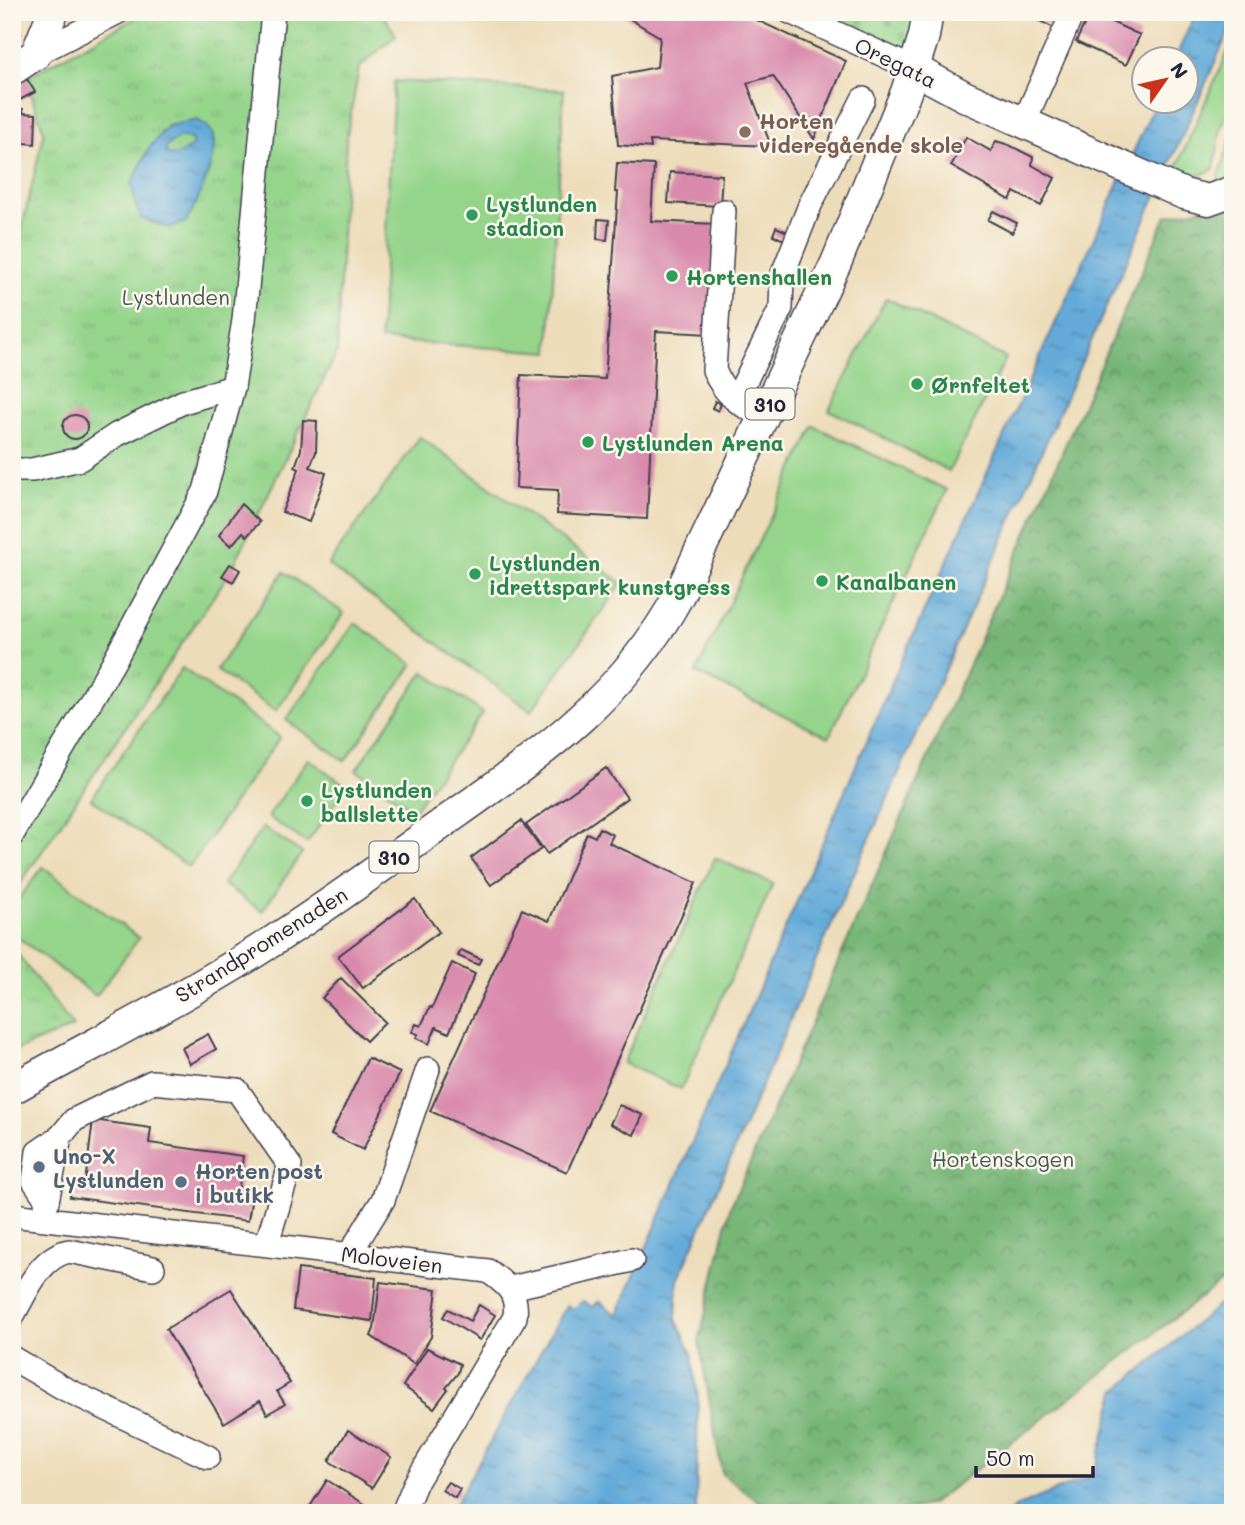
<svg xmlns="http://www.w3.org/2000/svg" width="1245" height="1525" font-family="Mali,sans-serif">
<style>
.green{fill:#94d48b;stroke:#5b7b63;stroke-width:2}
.forest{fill:url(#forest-crowns);stroke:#4c6c59;stroke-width:2}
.cemetery{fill:url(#cemetery-stones);stroke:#5b7b63;stroke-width:2}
.park{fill:url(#park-tufts);stroke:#5b7b63;stroke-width:2}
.water{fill:url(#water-ripples);stroke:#42668a;stroke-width:2;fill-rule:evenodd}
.building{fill:#d98aac}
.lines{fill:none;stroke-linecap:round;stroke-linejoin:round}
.minor-casing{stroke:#403e4e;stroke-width:26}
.major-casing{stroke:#403e4e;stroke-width:33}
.minor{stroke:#fff;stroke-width:23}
.major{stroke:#fff;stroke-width:30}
.education-dot{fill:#8d6e63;stroke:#fbf7ec;stroke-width:2.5}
.leisure-dot{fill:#2e9e5b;stroke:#fbf7ec;stroke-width:2.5}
.service-dot{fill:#5c6f8a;stroke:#fbf7ec;stroke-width:2.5}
.labels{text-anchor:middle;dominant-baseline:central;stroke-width:5;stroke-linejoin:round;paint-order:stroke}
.shield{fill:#fbf7ec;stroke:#636270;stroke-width:2}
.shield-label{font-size:19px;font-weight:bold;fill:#22223b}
.street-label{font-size:21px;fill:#22223b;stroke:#fbf7ec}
.education-label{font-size:21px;font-weight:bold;fill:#785e54;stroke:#fbf7ec;text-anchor:start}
.leisure-label{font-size:21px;font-weight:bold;fill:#27864d;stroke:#fbf7ec;text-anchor:start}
.park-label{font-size:21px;fill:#445753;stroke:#fbf7ec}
.service-label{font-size:21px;font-weight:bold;fill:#4e5e75;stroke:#fbf7ec;text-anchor:start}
</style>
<defs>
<pattern id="forest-crowns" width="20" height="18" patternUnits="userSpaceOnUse" patternTransform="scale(1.75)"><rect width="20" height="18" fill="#77b677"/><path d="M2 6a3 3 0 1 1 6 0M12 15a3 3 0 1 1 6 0" fill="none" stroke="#619463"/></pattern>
<pattern id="cemetery-stones" width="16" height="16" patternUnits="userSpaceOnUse" patternTransform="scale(1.75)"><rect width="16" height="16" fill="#94d48b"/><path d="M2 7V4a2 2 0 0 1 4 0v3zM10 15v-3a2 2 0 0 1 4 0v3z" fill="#7fb679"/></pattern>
<pattern id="park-tufts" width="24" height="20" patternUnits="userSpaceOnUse" patternTransform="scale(1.75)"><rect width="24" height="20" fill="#94d48b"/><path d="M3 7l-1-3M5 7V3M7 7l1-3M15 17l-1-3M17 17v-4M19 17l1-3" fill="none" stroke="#7fb679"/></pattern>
<pattern id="water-ripples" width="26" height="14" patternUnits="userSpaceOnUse" patternTransform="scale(1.75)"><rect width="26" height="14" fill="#63aad9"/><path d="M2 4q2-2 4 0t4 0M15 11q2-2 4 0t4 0" fill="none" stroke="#518ab1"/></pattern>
</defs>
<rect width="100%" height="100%" fill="#fbf7ec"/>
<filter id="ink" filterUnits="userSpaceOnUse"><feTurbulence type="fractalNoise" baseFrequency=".0143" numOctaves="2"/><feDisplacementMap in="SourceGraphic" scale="14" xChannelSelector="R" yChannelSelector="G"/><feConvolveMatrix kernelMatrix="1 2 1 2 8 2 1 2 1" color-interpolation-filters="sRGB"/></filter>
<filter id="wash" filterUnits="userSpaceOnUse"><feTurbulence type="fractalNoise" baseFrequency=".00686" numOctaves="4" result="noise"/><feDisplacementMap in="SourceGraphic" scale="28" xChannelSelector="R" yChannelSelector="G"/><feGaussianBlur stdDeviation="1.57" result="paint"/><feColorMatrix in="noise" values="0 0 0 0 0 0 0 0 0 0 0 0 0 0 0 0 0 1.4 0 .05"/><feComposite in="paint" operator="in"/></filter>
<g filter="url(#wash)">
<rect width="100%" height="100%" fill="#eddcb9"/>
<g class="green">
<polygon points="1233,39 1233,101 1221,128 1214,169 1194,178 1175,171"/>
<polygon points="394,81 564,90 549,352 380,340"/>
<polygon points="1233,132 1233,179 1217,182"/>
<polygon points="886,298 1006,358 949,471 829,410"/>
<polygon points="814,426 947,490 829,737 696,673"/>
<polygon points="420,437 622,583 531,711 328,565"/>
<polygon points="284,572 344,613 276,711 216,670"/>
<polygon points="355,623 413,664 345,761 286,720"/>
<polygon points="182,668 280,737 189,867 91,799"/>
<polygon points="424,672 483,713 414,810 356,770"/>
<polygon points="308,759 347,786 307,843 268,817"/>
<polygon points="263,827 302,853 262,911 223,884"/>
<polygon points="715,858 773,884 681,1089 623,1063"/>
<polygon points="43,867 139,938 96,996 12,933 12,908"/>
</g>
<polygon class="forest" points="1233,201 1233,1273 931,1504 891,1513 773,1513 722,1474 699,1341 730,1208 1166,216"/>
<polygon class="cemetery" points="819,12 914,12 913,39 905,49 894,50"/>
<g class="park">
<polygon points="146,12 381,12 396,35 359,68 346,141 337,352 232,569 12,896 12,272 44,132 25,78"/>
<polygon points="12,947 73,1027 12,1052"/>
</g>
<g class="water">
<polygon points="1196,12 1233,12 1233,22 837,912 678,1280 676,1319 692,1354 698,1399 696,1513 450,1513 567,1305 574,1309 583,1301 593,1307 599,1301 617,1315 901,662 1156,102 1186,102 1186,60 1175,59"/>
<path d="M197,120C200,123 208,126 210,130C224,147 196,205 186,222L169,228L141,218L135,203L132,183L149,148L168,126ZM180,137L191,139L193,145L181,154L170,156L165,151L168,145Z"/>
<polygon points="1233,1293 1233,1513 1009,1513 1018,1506 1094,1475 1116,1391"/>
</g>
<g id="blocks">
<g class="building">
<polygon points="12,12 17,12 20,18 13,22 21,34 12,39"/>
<polygon points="618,12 739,12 846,61 814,139 773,76 747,83 771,146 650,141 651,148 618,145 612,76 657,67 660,37"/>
<polygon points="1021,12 1062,12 1054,28"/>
<polygon points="1090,12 1140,35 1126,65 1076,42"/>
<polygon points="27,79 35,92 16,102 12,88"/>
<polygon points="12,102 15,107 23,109 23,113 36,114 35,144 12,142"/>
<polygon points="966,137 991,151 996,141 1009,145 1033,157 1032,165 1055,178 1041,206 1014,192 1010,200 951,166"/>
<polygon points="617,163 654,165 651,221 716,224 709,334 656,331 647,519 557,514 558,490 516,488 521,375 605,379 618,192 615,192"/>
<polygon points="670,172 722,175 720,206 668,203"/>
<polygon points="993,211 1017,223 1012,233 988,220"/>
<polygon points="598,219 609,220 607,240 597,239"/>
<polygon points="776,227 788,232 784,240 773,235"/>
<polygon points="715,401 721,404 718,411 712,408"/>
<circle cx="75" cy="427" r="12"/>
<polygon points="303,420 317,421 316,452 310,467 326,473 309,522 282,512 299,469 295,467 301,450"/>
<polygon points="241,504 260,522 247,536 243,532 231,546 219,535"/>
<polygon points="230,564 240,570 233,582 222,576"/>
<polygon points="606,768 627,798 547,854 526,825"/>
<polygon points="521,821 541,849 491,885 471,858"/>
<polygon points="599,828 613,835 609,843 696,883 567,1172 430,1111 522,909 549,921 587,833 595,837"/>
<polygon points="415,899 439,932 363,988 338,956"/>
<polygon points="461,950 481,959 478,965 458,956"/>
<polygon points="452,963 475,974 449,1033 436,1027 429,1044 416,1038 418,1034 412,1032 416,1024 421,1026 430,1007 432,1008"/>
<polygon points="341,978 385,1022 366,1041 322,998"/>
<polygon points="208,1034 216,1049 190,1064 182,1048"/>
<polygon points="368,1058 400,1073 363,1150 331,1134"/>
<polygon points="619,1105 643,1115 634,1135 610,1124"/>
<polygon points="93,1120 151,1128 149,1143 243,1156 238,1194 252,1196 248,1221 70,1197 72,1182 85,1183"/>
<polygon points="298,1269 376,1278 372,1321 293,1310"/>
<polygon points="380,1282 437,1289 431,1337 414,1364 371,1336 374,1329"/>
<polygon points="231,1289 290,1383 277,1391 285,1404 267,1414 260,1401 224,1423 166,1329"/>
<polygon points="479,1305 495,1315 480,1340 443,1317 448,1309 470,1321"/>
<polygon points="427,1348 460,1364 458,1373 446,1388 448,1389 434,1408 403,1386"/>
<polygon points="348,1430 391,1457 372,1488 329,1461"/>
<polygon points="327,1480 369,1507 366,1513 306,1513"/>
<polygon points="448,1482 460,1489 455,1498 442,1490"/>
</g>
</g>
</g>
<g filter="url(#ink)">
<use href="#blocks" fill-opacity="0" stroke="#403e4e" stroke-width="2"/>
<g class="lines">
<g class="minor-casing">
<g id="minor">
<polyline points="790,12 914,69"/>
<polyline points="36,54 118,12"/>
<polyline points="1024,122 1073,12"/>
<path d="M724,211L714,370C724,395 741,406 765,417"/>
<polyline points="736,400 781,308 782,276 810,205 863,99"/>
<polyline points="12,470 32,470 80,459 116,435 183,402 233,387"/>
<polyline points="12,835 113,663 205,491 233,387 244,320 273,12"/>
<polyline points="47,1200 34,1181 38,1152 60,1137"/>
<path d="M12,1215L488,1271C507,1285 518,1292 515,1317L415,1484L403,1513"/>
<polyline points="44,1216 60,1137 74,1120 152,1082 237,1090 290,1166 267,1243"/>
<polyline points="350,1253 383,1200 428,1069"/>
<polyline points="511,1288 632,1260"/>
<path d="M12,1317C26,1293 39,1257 69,1251L153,1268"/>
<polyline points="12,1358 65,1389 208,1457"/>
</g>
</g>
<g class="major-casing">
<g id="major">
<polyline points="914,69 964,96 1184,194 1208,200 1233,191"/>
<polyline points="12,70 36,54 53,12"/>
<path d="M12,1089C80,1051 149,1016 216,976C293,931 364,879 436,828C533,759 621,702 679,595L836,263L906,92L924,36L928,12"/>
</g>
</g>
<use href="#minor" class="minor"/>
<use href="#major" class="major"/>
</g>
</g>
<circle class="education-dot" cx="745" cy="132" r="7"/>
<g class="leisure-dot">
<circle cx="472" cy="215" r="7"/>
<circle cx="672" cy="276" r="7"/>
<circle cx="917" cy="384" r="7"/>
<circle cx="588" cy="442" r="7"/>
<circle cx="475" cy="574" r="7"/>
<circle cx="822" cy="581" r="7"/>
<circle cx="307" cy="801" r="7"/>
</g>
<g class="service-dot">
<circle cx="39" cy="1167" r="7"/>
<circle cx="181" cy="1182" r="7"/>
</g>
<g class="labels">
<g class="shield">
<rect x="745.5" y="388.5" width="49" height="31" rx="5"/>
<rect x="369.5" y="841.5" width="49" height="31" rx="5"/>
</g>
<g class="shield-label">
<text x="770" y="404">310</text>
<text x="394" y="857">310</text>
</g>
<g class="street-label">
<text transform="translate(896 62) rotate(26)">Oregata</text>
<text transform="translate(261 944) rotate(-32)">Strandpromenaden</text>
<text transform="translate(392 1259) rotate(7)">Moloveien</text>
</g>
<g class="education-label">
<text x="759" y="120">Horten<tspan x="759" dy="24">videregående skole</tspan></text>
</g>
<g class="leisure-label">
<text x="486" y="203">Lystlunden<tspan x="486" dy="24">stadion</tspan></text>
<text x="686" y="276">Hortenshallen</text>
<text x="931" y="384">Ørnfeltet</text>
<text x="602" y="442">Lystlunden Arena</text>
<text x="489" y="562">Lystlunden<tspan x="489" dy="24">idrettspark kunstgress</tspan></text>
<text x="836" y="581">Kanalbanen</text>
<text x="321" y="789">Lystlunden<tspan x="321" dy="24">ballslette</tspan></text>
</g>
<g class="park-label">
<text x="176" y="296">Lystlunden</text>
<text x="1003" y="1158">Hortenskogen</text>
</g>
<g class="service-label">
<text x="53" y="1155">Uno-X<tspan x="53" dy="24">Lystlunden</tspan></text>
<text x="195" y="1170">Horten post<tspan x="195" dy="24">i butikk</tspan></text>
</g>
</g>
<rect width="1245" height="1525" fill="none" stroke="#fbf7ec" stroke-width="42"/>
<g transform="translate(1165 80) rotate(56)"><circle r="33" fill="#fbf7ec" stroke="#a4a2a5" stroke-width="2"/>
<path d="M0-5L12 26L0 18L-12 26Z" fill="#c8321e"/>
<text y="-10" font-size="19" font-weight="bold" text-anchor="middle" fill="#22223b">N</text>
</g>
<path d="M976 1466v10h117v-10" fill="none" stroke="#22223b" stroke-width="3.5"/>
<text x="986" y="1466" font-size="21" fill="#22223b" stroke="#fbf7ec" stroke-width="5" paint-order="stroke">50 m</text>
</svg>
